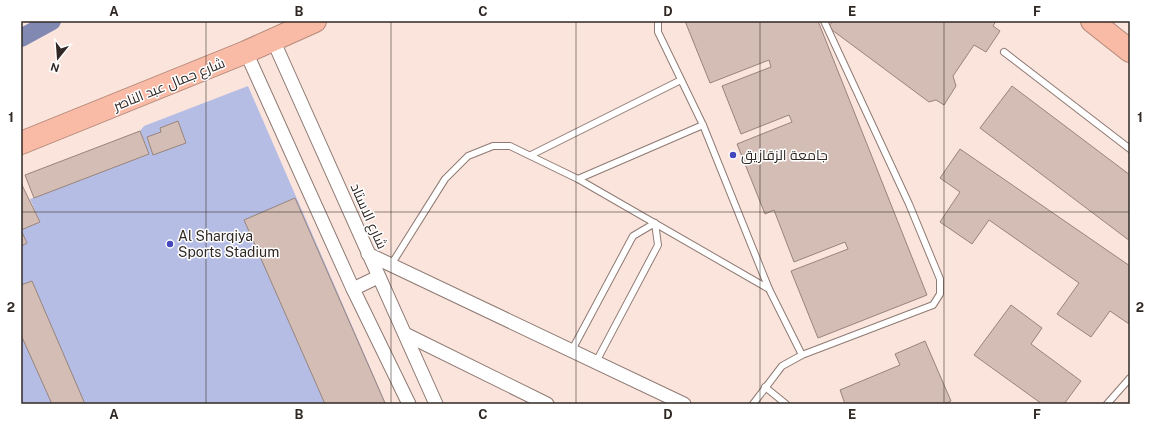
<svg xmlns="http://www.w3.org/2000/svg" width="1151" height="425" font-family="'Public Sans',Cairo,sans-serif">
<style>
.green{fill:#b5bde4}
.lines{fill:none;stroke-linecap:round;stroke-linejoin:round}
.canal{stroke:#8189b3;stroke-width:18}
.building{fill:#d3bdb5;stroke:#98847d}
.lane-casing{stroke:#8e7a73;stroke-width:8}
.street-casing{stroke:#8e7a73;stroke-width:15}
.highway-casing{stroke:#b38879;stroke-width:24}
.lane{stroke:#fff;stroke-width:6}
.street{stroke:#fff;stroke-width:13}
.highway{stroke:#f9bba6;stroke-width:22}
.grid{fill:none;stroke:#302825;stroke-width:1;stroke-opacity:0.55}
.poi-dot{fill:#4547bd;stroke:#fff;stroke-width:1.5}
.labels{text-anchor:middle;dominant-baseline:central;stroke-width:3;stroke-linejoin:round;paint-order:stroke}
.street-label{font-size:14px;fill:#302825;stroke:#fff}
.poi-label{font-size:14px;fill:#302825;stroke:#fff;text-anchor:start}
.neatline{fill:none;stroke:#302825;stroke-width:1.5}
.grid-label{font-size:13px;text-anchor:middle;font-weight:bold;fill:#302825}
</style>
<rect width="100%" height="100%" fill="#fbe4dc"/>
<polygon class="green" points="248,86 386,404 21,404 21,246 27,243 21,230 40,222 30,199 149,154 140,131 144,126"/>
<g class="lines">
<polyline class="canal" points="21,38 52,21"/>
</g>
<g class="building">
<polygon points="685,21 818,21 927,295 818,338 791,271 848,249 845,242 794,262 774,210 765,214 737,144 792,122 789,115 741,134 722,86 771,67 769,60 710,83"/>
<polygon points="833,21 996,21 993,26 1000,31 986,52 974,45 953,76 956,86 944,105 936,100 929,102 828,27"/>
<polygon points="1012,86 1130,175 1130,241 980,128"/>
<polygon points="178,121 186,143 153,155 147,137 161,132 160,128"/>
<polygon points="140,131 149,154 34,198 25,175"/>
<polygon points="960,149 1130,266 1129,324 1110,311 1091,337 1057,314 1079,283 989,220 972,244 940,222 960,192 940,178"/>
<polygon points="21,183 40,222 21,230 27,243 21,246"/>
<polygon points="295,198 385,403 382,404 325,404 244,220"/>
<polygon points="32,281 85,404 52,404 21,335 21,285"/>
<polygon points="1011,305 1042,328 1031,344 1081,381 1064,404 1042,404 974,355"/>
<polygon points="925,341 951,401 944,404 845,404 840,390 900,365 895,354"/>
</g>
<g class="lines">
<g class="lane-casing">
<g id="lane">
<polyline points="658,21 658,32 703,125 769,289 802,355"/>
<polyline points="1004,52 1130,149"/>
<polyline points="531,155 681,80"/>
<polyline points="578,179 703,125"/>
<polyline points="391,265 445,179 468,156 493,146 510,146 578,179 769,289"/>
<polyline points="572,350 633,236 655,223 658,245 596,362"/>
<polyline points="765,387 786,404"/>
<polyline points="753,404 782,366 802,355 933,305 940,294 940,279 909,204 824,21"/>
<polyline points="1107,404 1130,378"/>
</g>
</g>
<g class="street-casing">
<g id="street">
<polyline points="273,40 436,404"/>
<polyline points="246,52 353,289 409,404"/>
<polyline points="368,254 684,404"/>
<polyline points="353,289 378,277"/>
<polyline points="405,334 547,404"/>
</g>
</g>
<g class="highway-casing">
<g id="highway">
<polyline points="1092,21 1130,51"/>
<polyline points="21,143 246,52 315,21"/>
</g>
</g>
<use href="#lane" class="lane"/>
<use href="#street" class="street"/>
<use href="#highway" class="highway"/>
</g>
<path class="grid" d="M206,21V404M391,21V404M576,21V404M760,21V404M944,21V404M21,212H1130"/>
<g class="poi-dot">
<circle cx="733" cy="155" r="4"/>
<circle cx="170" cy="244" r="4"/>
</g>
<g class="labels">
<g class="street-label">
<text transform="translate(169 84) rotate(-22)">شارع جمال عبد الناصر</text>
<text transform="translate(369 216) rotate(66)">شارع الاستاد</text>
</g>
<g class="poi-label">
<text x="741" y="155">جامعة الزقازيق</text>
<text x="178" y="236">Al Sharqiya<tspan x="178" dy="16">Sports Stadium</tspan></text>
</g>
</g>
<rect width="1151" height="425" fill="none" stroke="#ffffff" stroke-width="44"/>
<g transform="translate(58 58) rotate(197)" stroke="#ffffff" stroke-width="3" paint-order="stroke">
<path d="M0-3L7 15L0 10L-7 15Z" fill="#302825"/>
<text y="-6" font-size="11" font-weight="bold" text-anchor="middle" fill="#302825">N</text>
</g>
<rect x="22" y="22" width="1107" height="381" class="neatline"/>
<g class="grid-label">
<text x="114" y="16">A</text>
<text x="299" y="16">B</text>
<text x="483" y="16">C</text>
<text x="668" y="16">D</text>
<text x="852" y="16">E</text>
<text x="1037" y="16">F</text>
<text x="11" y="122">1</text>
<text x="1140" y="122">1</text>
<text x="11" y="312">2</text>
<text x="1140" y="312">2</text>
<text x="114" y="419">A</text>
<text x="299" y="419">B</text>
<text x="483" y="419">C</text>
<text x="668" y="419">D</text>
<text x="852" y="419">E</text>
<text x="1037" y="419">F</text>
</g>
</svg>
